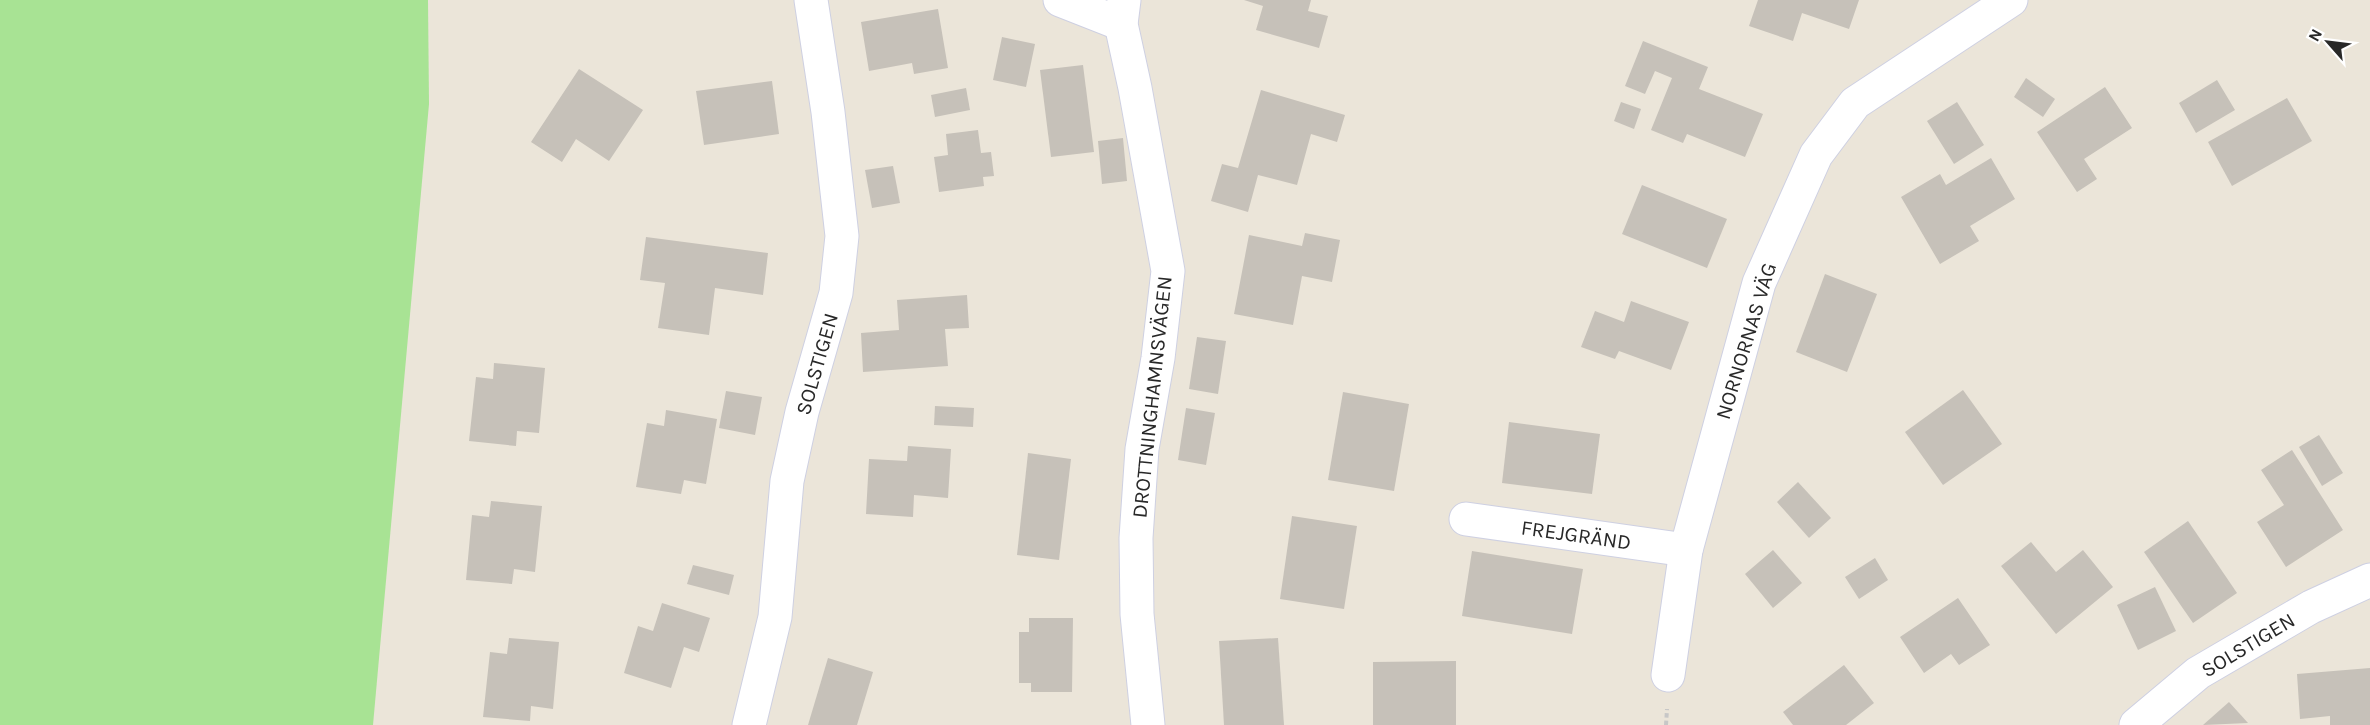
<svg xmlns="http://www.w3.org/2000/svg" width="2370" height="725" font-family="Karla,sans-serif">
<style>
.green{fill:#a8e394}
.building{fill:#c6c1b9}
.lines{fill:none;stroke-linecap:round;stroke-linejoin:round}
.minor-casing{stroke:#ced0e2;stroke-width:35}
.path{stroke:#c7c7c7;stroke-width:4;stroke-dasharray:4.5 3;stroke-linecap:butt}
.minor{stroke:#fff;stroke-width:33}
.labels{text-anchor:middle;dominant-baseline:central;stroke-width:4.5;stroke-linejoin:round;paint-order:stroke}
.street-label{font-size:21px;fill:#282828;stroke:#fff}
</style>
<rect width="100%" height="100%" fill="#ebe5d9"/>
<polygon class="green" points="0,0 428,0 429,104 373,725 0,725"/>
<g class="building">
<polygon points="1244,0 1311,0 1308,11 1328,16 1319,48 1256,30 1263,6"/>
<polygon points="1758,0 1859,0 1849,29 1802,13 1793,41 1749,26"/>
<polygon points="938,9 948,68 914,74 912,63 869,71 861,22"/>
<polygon points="1002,37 1035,44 1026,87 993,80"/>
<polygon points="1643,41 1708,67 1699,89 1763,114 1745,157 1687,134 1683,143 1651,130 1672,78 1655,71 1645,94 1625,86"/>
<polygon points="1083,65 1094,152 1051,157 1040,70"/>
<polygon points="579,69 643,110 609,161 576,139 562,162 531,142"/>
<polygon points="2026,78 2055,99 2043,117 2014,97"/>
<polygon points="2217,80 2235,110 2196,133 2179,103"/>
<polygon points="772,81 779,134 704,145 696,91"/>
<polygon points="2105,87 2132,128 2084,159 2097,179 2077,192 2037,132"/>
<polygon points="966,88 970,110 935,117 931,95"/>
<polygon points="1261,90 1345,115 1337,142 1311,134 1297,185 1258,175 1248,212 1211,201 1222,164 1238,168"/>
<polygon points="2287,98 2312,141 2232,186 2208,142"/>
<polygon points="1621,102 1641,109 1634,129 1614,121"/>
<polygon points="1957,102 1984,145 1954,164 1927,121"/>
<polygon points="978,130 981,153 991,152 994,176 983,177 984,186 939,192 934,157 948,155 946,134"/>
<polygon points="1123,138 1127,181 1102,184 1098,141"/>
<polygon points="1991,158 2015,199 1970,226 1979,241 1940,264 1901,197 1940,174 1946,185"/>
<polygon points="893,166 900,203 872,208 865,170"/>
<polygon points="1642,185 1727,219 1707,268 1622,234"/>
<polygon points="1305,233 1340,240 1332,282 1302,276 1293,325 1234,314 1249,235 1302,246"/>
<polygon points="646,237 768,253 763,295 715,288 709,335 658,328 665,283 640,280"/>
<polygon points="1825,274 1877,294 1847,372 1796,352"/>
<polygon points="967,295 969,328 945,329 948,366 863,372 861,333 899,330 897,300"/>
<polygon points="1631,301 1689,322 1671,370 1619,351 1615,359 1581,347 1595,311 1624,322"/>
<polygon points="1197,337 1226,341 1218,394 1189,389"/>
<polygon points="494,363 545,368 539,433 517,431 516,446 469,441 476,377 493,379"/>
<polygon points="1963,390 2002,444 1943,485 1905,432"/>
<polygon points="726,391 762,397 755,435 719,428"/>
<polygon points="1343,392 1409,404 1394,491 1328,480"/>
<polygon points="935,406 974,408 973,427 934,425"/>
<polygon points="1186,408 1215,413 1206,465 1178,460"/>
<polygon points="666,410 717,419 706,484 684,480 681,494 636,487 647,423 664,426"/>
<polygon points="1509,422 1600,434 1592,494 1502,483"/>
<polygon points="2319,435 2343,473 2322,486 2299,447"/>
<polygon points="908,446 951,449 948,498 914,495 913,517 866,514 869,459 907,461"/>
<polygon points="2292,450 2343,530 2286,567 2257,522 2284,505 2261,470"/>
<polygon points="1028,453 1071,459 1059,560 1017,555"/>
<polygon points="1798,482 1831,518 1809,538 1777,502"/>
<polygon points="491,501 542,506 535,572 514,569 512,584 466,580 472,515 489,517"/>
<polygon points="1292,516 1357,526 1344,609 1280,599"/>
<polygon points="2188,521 2237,593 2193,623 2144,552"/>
<polygon points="2031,542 2056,572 2083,550 2113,587 2056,634 2001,566"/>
<polygon points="1773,550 1802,583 1773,608 1745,574"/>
<polygon points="1472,551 1583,569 1572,634 1462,616"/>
<polygon points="1875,558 1888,580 1859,599 1845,577"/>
<polygon points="693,565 734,575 729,595 687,584"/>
<polygon points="2155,587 2176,631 2138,650 2117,605"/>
<polygon points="1958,598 1990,645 1959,665 1951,654 1924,673 1900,637"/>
<polygon points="662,603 710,618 699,652 684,647 671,688 624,673 638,626 653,631"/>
<polygon points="1029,618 1073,618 1072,692 1031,692 1031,683 1019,683 1019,632 1029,632"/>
<polygon points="509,638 559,642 553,709 531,706 530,721 483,717 490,652 507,654"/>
<polygon points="1278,638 1284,725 1224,725 1219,641"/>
<polygon points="828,658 873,672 857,725 808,725"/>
<polygon points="1456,661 1456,725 1373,725 1373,662"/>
<polygon points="1844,665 1874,703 1846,725 1793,725 1783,712"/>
<polygon points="2370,668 2370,725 2330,725 2330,716 2300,719 2297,674"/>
<polygon points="2229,702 2248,723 2203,725"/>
</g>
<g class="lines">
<g class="minor-casing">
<g id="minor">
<polyline points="1060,0 1121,24"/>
<polyline points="1124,0 1121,24 1135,88 1168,271 1158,358 1142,449 1136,538 1137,614 1148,725"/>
<polyline points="1466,519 1686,550"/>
<polyline points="1668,675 1686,550 1759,283 1816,155 1855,103 2011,0"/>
<polyline points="749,725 775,617 787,481 802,412 836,293 842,236 828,112 811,0"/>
<polyline points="2136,725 2198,673 2311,607 2370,580"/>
</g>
</g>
<polyline class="path" points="1666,725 1667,709"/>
<use href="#minor" class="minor"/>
</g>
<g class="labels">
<g class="street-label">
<text transform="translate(1746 341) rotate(-73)">NORNORNAS VÄG</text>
<text transform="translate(817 364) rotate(-74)">SOLSTIGEN</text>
<text transform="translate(1152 397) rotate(-84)">DROTTNINGHAMNSVÄGEN</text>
<text transform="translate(1576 535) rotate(8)">FREJGRÄND</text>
<text transform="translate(2248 645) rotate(-31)">SOLSTIGEN</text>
</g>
</g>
<g transform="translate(2328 42) rotate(298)" stroke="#ffffff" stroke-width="4.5" paint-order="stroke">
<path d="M0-4.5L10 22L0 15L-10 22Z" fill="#282828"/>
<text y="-9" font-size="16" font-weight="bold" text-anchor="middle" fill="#282828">N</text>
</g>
</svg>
